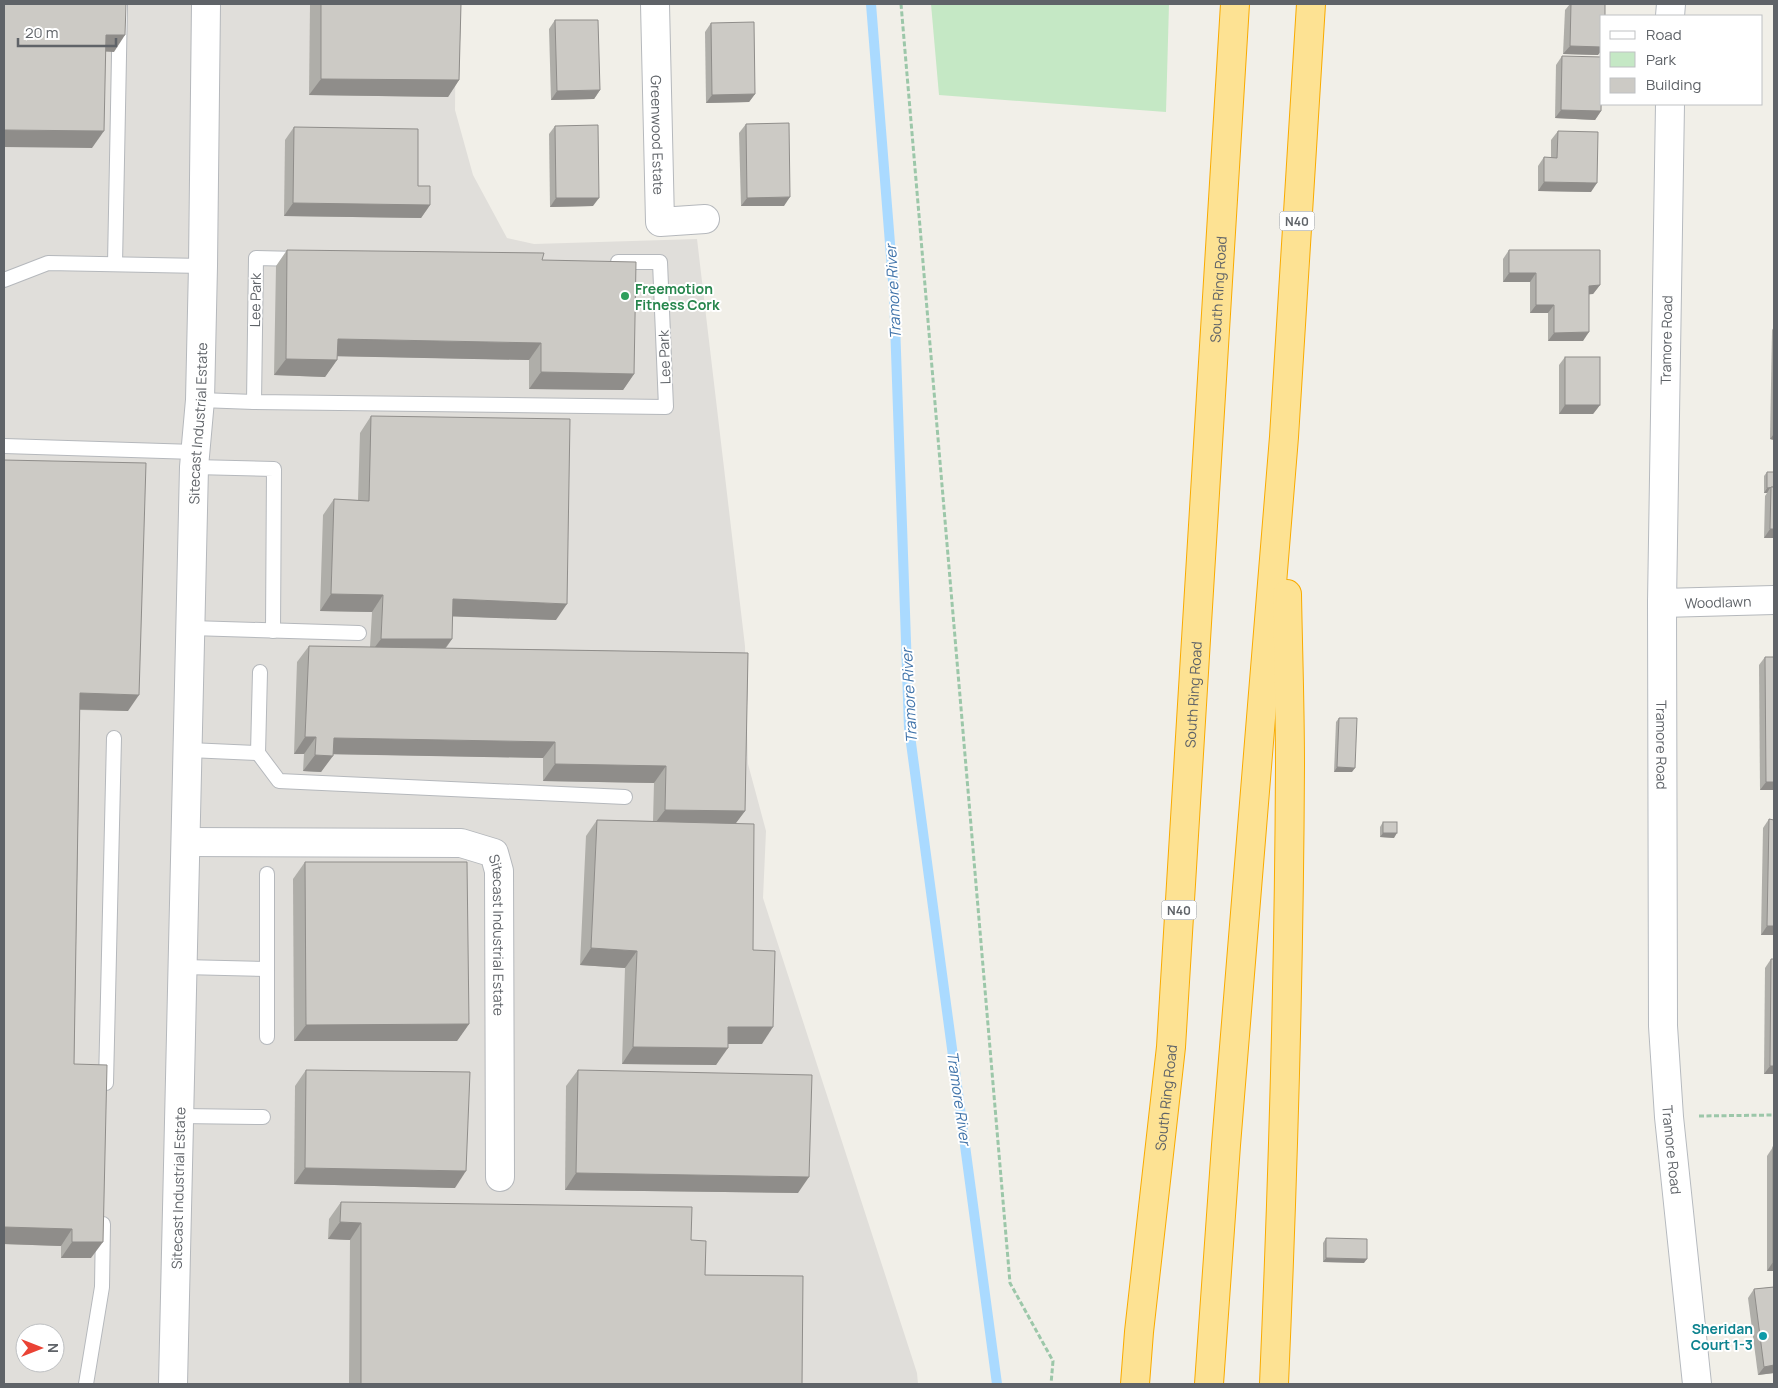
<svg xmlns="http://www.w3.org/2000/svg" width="1778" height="1388" font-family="Manrope,sans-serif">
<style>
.industrial{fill:#e0deda;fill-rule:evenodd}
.green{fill:#c5e8c5}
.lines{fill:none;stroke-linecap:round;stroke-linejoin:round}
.stream{stroke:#aadaff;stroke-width:10}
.lane-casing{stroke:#b5b8bc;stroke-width:16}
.street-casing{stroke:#b5b8bc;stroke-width:30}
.secondary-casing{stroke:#b6babf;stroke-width:30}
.highway-casing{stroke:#f9ab00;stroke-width:30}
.path{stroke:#9cc7a9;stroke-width:3;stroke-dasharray:5 2.5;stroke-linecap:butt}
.lane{stroke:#fff;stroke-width:14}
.street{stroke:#fff;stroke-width:28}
.secondary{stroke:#fff;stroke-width:28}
.highway{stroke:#fde293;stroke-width:28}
.wall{fill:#afaea9}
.shaded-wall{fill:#8f8d8a}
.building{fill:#cccac5;stroke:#8f8d8a}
.leisure-dot{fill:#2e9e5b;stroke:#fff;stroke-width:2}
.culture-dot{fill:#0f9aa8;stroke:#fff;stroke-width:2}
.labels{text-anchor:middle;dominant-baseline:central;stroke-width:4;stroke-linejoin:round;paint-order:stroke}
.shield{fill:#fff;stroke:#8f9295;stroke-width:1}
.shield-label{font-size:12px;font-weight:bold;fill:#5f6368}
.street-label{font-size:14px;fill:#5f6368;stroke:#fff}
.leisure-label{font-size:14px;font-weight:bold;fill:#27864d;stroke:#fff;text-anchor:start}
.culture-label{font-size:14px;font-weight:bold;fill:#0d838f;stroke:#fff;text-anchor:end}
.water-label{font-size:15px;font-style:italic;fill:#4174aa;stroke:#fff}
</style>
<rect width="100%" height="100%" fill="#f1efe8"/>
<path class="industrial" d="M4,4H456L455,110L473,175L507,238L534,244L697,239L745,646L748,764L766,831L763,898L917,1373L918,1384H4ZM25,1333H55V1363H25Z"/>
<polygon class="green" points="931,4 1169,4 1166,112 939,95"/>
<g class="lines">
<polyline class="stream" points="871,4 894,294 909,728 997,1384"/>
<g class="lane-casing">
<g id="lane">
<polyline points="115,264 120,4"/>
<polyline points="4,280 48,263 203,266"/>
<polyline points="200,400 254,402 666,407 660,262 618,262"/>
<polyline points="254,402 256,258 299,259"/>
<polyline points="4,446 195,452"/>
<polyline points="194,467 274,469 273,631"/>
<polyline points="191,628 359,633"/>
<polyline points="260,672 258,753 279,781 625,797"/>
<polyline points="189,750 258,753"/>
<polyline points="267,874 267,1037"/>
<polyline points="183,967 267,969"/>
<polyline points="106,1083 114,738"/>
<polyline points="180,1116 263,1117"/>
<polyline points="86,1384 102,1287 103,1224"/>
</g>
</g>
<g class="street-casing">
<g id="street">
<path id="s1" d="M655,4L660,222L705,219"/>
<path id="s2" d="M1662,603L1774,600"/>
<path id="s3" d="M186,842L461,843L494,853L499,871L500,1177"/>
<path id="s4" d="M173,1384L194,467L200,400L203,266L206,4"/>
</g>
</g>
<g class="secondary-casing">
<g id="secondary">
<polyline points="1670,16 1671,4"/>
<path id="s5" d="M1670,104L1662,603L1663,1026L1669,1117L1697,1384"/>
</g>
</g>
<g class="highway-casing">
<g id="highway">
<path id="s6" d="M1135,1384L1139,1332L1171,1047L1235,4"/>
<polyline points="1209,1384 1226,1145 1284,437 1311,4"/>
<path d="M1274,1384C1283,1178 1289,971 1290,765C1290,708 1288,651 1287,594"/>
</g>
</g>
<g class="path">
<polyline points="901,4 1010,1283 1053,1361 1051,1384"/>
<polyline points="1699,1116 1774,1115"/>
</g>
<use href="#lane" class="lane"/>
<use href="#street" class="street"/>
<use href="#secondary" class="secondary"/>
<use href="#highway" class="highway"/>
</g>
<g class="wall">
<polygon points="310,4 461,4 459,80 448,97 309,95"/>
<polygon points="1570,4 1605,4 1598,55 1563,54 1565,10"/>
<polygon points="555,20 600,90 594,99 551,100 549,29"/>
<polygon points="711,23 755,94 749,102 706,103 705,32"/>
<polygon points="1562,56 1601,111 1595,120 1555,118 1556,65"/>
<polygon points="746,124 784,206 741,206 739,133"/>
<polygon points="555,126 593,206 550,207 549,134"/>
<polygon points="294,127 418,186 430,205 421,218 284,216 285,140"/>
<polygon points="1558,131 1591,192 1538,191 1538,166 1544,157 1551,158 1551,140"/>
<polygon points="287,250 542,260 634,374 623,390 529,389 529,360 337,356 337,360 325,377 274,375 276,266"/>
<polygon points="1509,250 1600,285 1593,294 1589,294 1583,341 1548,341 1548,313 1530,313 1530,282 1503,282 1503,259"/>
<polygon points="1774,327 1774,440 1770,439 1772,330"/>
<polygon points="1565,357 1600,405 1593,414 1559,414 1559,365"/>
<polygon points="371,416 556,620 452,616 452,639 446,648 748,653 745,811 735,824 753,950 762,1044 728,1044 716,1065 622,1064 625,968 580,965 586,836 597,820 653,821 654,783 543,781 543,758 333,754 321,772 303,771 304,754 294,754 297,662 309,646 370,647 372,612 320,611 323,515 334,499 358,500 360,433"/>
<polygon points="4,460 128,711 80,710 74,1064 91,1258 61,1258 61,1246 4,1244"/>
<polygon points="1767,472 1774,472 1774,538 1764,538 1765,496 1767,493 1764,493 1764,476"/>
<polygon points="1765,657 1774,790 1760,790 1759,665"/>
<polygon points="1339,718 1352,772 1334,772 1336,722"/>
<polygon points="1769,819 1774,935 1761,935 1763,828"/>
<polygon points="1383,822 1394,838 1380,837 1380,827"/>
<polygon points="305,862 469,1024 457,1041 294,1041 293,879"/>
<polygon points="1771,959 1774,1074 1764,1074 1765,968"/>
<polygon points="306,1070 455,1188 294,1184 295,1086"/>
<polygon points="578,1070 798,1193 565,1190 566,1086"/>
<polygon points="1773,1147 1774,1271 1767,1271 1767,1156"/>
<polygon points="341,1202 691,1240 705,1275 802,1384 349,1384 350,1240 328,1239 329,1219"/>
<polygon points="1326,1238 1364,1263 1323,1262 1323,1243"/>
<polygon points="1774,1287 1774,1373 1758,1375 1748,1298 1754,1289"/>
</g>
<g class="shaded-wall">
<polygon points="106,35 125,35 114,52 94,51"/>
<polygon points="1570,46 1602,47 1602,50 1598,55 1563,54"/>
<polygon points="321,79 459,80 448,97 309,95"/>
<polygon points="600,90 594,99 551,100 557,91"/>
<polygon points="755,94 749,102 706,103 712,95"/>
<polygon points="1561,110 1601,111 1595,120 1555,118"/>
<polygon points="4,130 104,131 92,148 4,147"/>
<polygon points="1544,182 1597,183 1591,192 1538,191"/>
<polygon points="790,197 784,206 741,206 747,198"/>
<polygon points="556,198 599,198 593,206 550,207"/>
<polygon points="293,203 430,205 421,218 284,216"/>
<polygon points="1509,273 1536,273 1530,282 1503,282"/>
<polygon points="1600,285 1593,294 1583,295 1589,286"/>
<polygon points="1536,305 1554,305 1548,313 1530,313"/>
<polygon points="1589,332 1583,341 1548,341 1554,333"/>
<polygon points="338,339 541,343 529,360 326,356"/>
<polygon points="286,359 337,360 325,377 274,375"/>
<polygon points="541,372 634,374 623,390 529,389"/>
<polygon points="1565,405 1600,405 1593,414 1559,414"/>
<polygon points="1774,434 1774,440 1770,439"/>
<polygon points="1767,488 1770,488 1767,493 1764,493"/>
<polygon points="1770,529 1774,529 1774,538 1764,538"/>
<polygon points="331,594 383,595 372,612 320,611"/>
<polygon points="453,599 567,604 556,620 441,616"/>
<polygon points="381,639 452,639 440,655 369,655"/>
<polygon points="80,693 139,695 128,711 69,709"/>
<polygon points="305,737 316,737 304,754 294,754"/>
<polygon points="334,738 555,742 543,758 322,754"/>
<polygon points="315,755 333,756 321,772 303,771"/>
<polygon points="555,764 666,766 654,783 543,781"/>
<polygon points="1337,767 1355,768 1352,772 1334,772"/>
<polygon points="1766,782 1774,782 1774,790 1760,790"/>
<polygon points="665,810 745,811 733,827 653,826"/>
<polygon points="1383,833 1397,833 1394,838 1380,837"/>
<polygon points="1767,926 1774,926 1774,935 1761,935"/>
<polygon points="591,948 637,951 625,968 580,965"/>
<polygon points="469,1024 457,1041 294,1041 306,1025"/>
<polygon points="728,1027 773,1027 762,1044 717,1044"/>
<polygon points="633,1047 728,1048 716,1065 622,1064"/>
<polygon points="1770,1066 1774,1066 1774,1074 1764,1074"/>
<polygon points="305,1168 466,1171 455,1188 294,1184"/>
<polygon points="576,1173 809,1177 798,1193 565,1190"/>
<polygon points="340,1222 361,1223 350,1240 328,1239"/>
<polygon points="4,1227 72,1229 61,1246 4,1244"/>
<polygon points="72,1242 103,1242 91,1258 61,1258"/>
<polygon points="1326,1258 1367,1259 1364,1263 1323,1262"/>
<polygon points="1773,1262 1774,1262 1774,1271 1767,1271"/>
<polygon points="1774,1365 1774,1373 1758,1375 1764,1367"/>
</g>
<g class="building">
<polygon points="4,4 126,4 125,35 106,35 104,131 4,130"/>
<polygon points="321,4 461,4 459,80 321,79"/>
<polygon points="1571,4 1605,4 1605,16 1602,16 1602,47 1570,46"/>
<polygon points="555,20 598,20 600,90 557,91"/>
<polygon points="754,22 755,94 712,95 711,23"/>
<polygon points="1562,56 1602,57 1601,111 1561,110"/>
<polygon points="789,123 790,197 747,198 746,124"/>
<polygon points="598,125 599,198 556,198 555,126"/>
<polygon points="294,127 418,129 418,186 430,186 430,205 293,203"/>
<polygon points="1558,131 1598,132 1597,183 1544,182 1544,157 1557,158"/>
<polygon points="287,250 544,253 542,260 636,262 634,374 541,372 541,343 338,339 337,360 286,359"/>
<polygon points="1509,250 1600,250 1600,285 1589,286 1589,332 1554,333 1554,305 1536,305 1536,273 1509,273"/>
<rect x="1565" y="357" width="35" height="48"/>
<polygon points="371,416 570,419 567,604 453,599 452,639 381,639 383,595 331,594 334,499 369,501"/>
<polygon points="4,460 146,463 139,695 80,693 74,1064 107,1065 103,1242 72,1242 72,1229 4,1227"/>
<polygon points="1767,472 1774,472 1774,487 1767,488"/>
<polygon points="1771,487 1774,487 1774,529 1770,529"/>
<polygon points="309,646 748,653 745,811 665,810 666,766 555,764 555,742 334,738 333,756 315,755 316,737 305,737"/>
<polygon points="1765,657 1774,657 1774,782 1766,782"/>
<polygon points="1339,718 1357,718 1355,768 1337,767"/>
<polygon points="1769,819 1774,820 1774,926 1767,926"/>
<polygon points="597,820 754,824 753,950 775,951 773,1027 728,1027 728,1048 633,1047 637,951 591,948"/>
<rect x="1383" y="822" width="14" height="11"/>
<polygon points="305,862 467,862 469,1024 306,1025"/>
<polygon points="1771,959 1774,959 1774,1066 1770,1066"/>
<polygon points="306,1070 470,1072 466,1171 305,1168"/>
<polygon points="578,1070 812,1075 809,1177 576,1173"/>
<rect x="1773" y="1147" width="1" height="115"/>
<polygon points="341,1202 692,1207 691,1240 706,1241 705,1275 803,1276 802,1384 361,1384 361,1223 340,1222"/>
<polygon points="1326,1238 1367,1239 1367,1259 1326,1258"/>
<polygon points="1774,1287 1774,1365 1764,1367 1754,1289"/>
</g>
<circle class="leisure-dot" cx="625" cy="296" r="5"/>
<circle class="culture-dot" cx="1763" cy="1336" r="5"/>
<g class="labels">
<g class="shield">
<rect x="1279.5" y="211.5" width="35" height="19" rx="4"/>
<rect x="1161.5" y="900.5" width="35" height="19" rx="4"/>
</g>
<g class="shield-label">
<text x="1297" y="221">N40</text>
<text x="1179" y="910">N40</text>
</g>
<g class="street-label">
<text stroke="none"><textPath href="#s1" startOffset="131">Greenwood Estate</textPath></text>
<text stroke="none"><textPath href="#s6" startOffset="1098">South Ring Road</textPath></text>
<text transform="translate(255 300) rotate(-89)">Lee Park</text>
<text transform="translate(1666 340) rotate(-89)">Tramore Road</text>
<text transform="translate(664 357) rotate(-92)">Lee Park</text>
<text stroke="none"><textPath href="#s4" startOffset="961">Sitecast Industrial Estate</textPath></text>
<text stroke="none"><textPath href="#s2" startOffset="56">Woodlawn</textPath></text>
<text stroke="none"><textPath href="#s6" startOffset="692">South Ring Road</textPath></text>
<text stroke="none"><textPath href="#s5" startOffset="641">Tramore Road</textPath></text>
<text stroke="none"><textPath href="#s3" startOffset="392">Sitecast Industrial Estate</textPath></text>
<text stroke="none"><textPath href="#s6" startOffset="288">South Ring Road</textPath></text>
<text stroke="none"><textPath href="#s5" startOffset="1046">Tramore Road</textPath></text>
<text stroke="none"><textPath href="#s4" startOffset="196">Sitecast Industrial Estate</textPath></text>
</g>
<g class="leisure-label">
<text x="635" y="288">Freemotion<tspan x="635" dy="16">Fitness Cork</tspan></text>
</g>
<g class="culture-label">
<text x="1753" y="1328">Sheridan<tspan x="1753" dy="16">Court 1-3</tspan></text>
</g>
<g class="water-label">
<text transform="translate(893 292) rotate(-93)">Tramore River</text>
<text transform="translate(909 696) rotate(-93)">Tramore River</text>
<text transform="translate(959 1098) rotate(82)">Tramore River</text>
</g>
</g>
<rect width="1778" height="1388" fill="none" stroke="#5f6368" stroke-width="10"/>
<rect x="1600" y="15" width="162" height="90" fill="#ffffff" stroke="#bfc1c3"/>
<rect x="1610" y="31" width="25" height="8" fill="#ffffff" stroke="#bfc1c3"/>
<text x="1646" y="40" font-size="15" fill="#5f6368">Road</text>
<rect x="1610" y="52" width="25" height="15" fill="#c5e8c5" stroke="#bfc1c3"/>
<text x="1646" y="65" font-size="15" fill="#5f6368">Park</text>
<rect x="1610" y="78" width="25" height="15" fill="#cccac5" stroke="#bfc1c3"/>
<text x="1646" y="90" font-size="15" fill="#5f6368">Building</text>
<g transform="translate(40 1348) rotate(90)"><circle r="24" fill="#ffffff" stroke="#bfc1c3"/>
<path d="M0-4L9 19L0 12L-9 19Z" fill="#ea4335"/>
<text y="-8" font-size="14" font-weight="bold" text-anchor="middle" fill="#5f6368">N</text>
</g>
<path d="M18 38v8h98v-8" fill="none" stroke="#5f6368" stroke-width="2.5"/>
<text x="25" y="38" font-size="15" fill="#5f6368" stroke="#ffffff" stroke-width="4" paint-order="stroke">20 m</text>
</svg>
